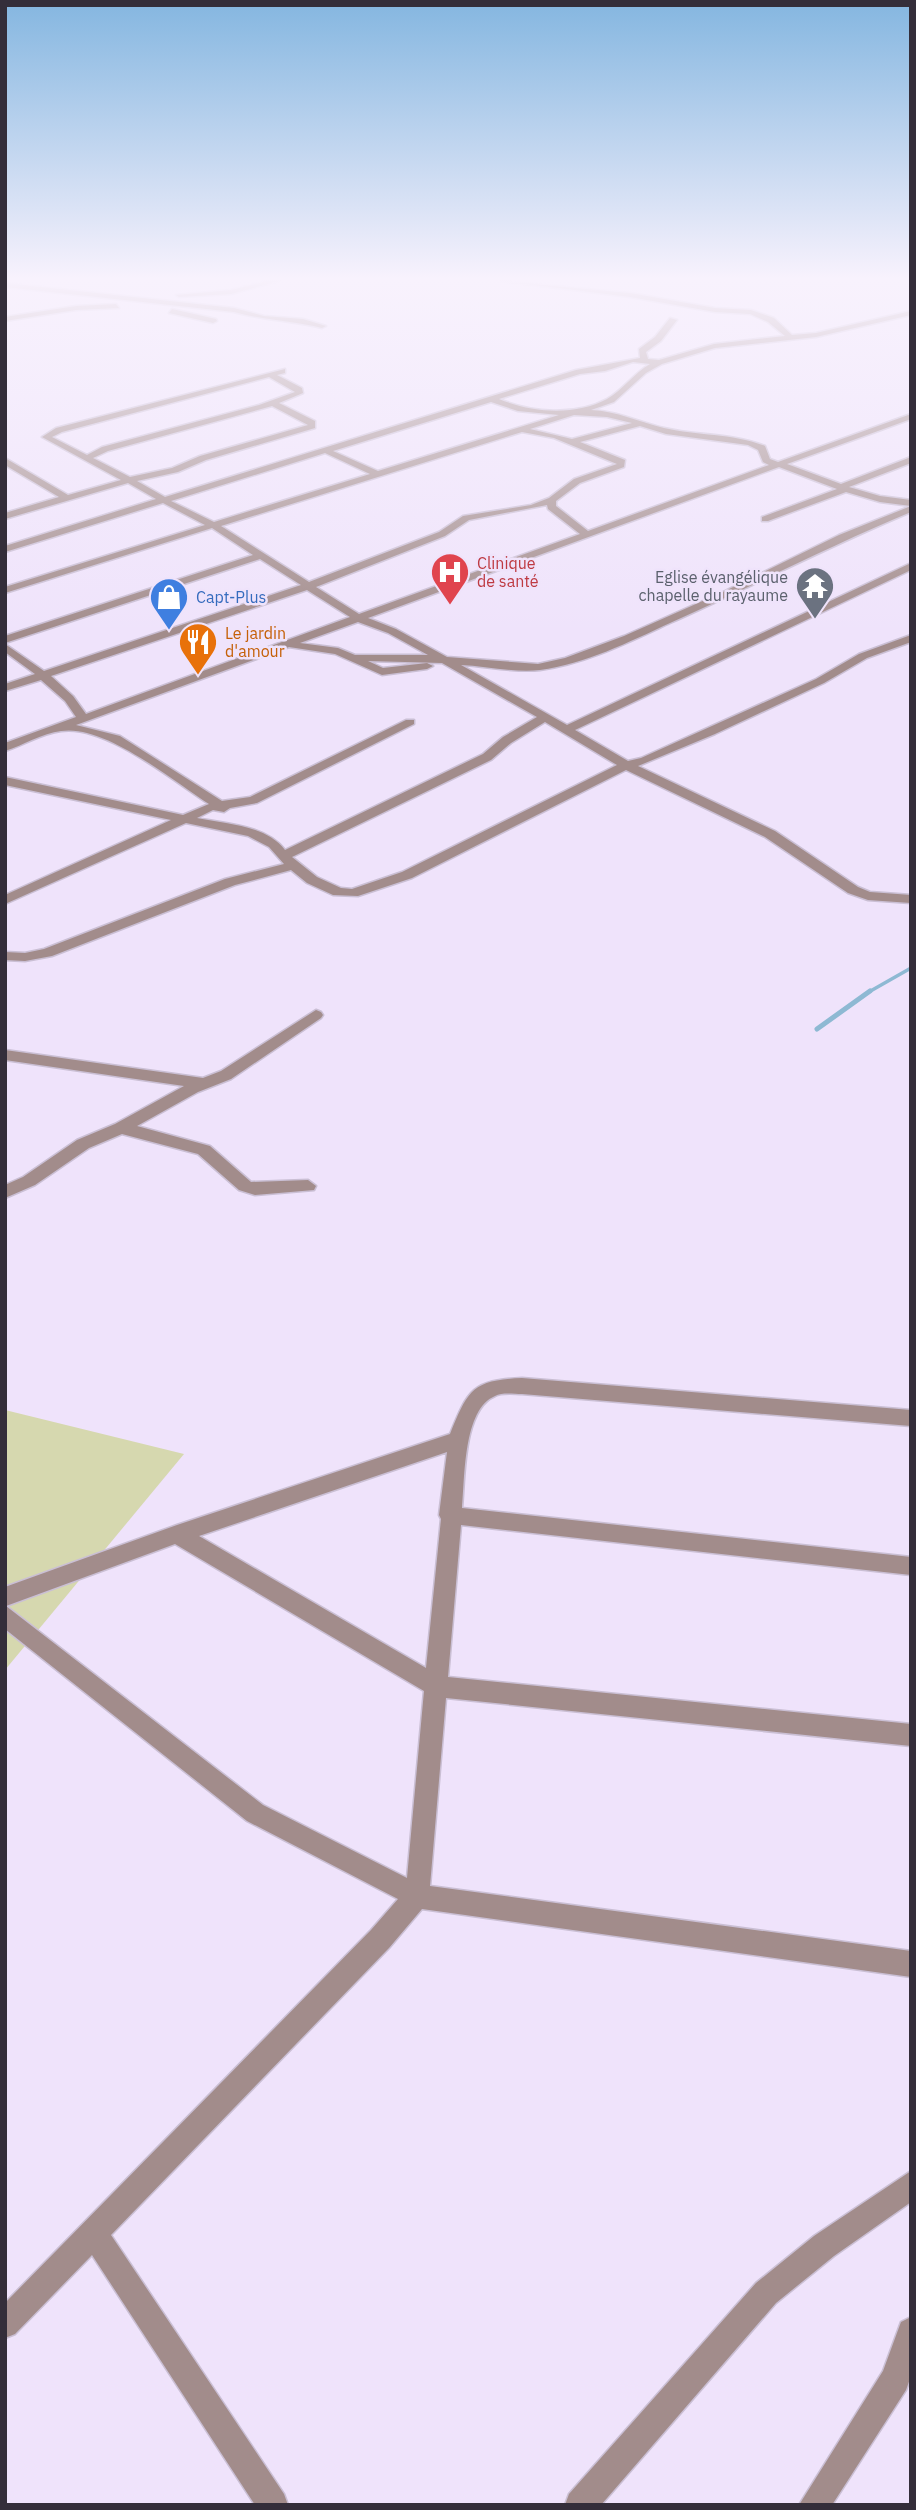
<svg xmlns="http://www.w3.org/2000/svg" width="916" height="2510" font-family="'IBM Plex Sans',sans-serif">
<style>
.green{fill:#d6d8af}
.lines{fill:none;stroke-linecap:round;stroke-linejoin:round}
.stream-far1{stroke:#8eb9d3;stroke-width:3.5}
.stream{stroke:#8eb9d3;stroke-width:5}
.minor-casing{stroke:#cabfd4;stroke-width:3}
.minor{fill:#a28c8b;fill-rule:evenodd}
.labels{text-anchor:middle;dominant-baseline:central;stroke-width:5;stroke-linejoin:round;paint-order:stroke}
.far-health-label{font-size:16px;fill:#be3a42;stroke:#efe3fb;text-anchor:start}
.far-worship-label{font-size:16px;fill:#5b616d;stroke:#efe3fb;text-anchor:end}
.far-shop-label{font-size:16px;fill:#366cbe;stroke:#efe3fb;text-anchor:start}
.far-food-label{font-size:16px;fill:#c56008;stroke:#efe3fb;text-anchor:start}
</style>
<rect width="100%" height="100%" fill="#efe3fb"/>
<polygon class="green" points="5,1410 184,1454 5,1670"/>
<g class="lines">
<polyline class="stream-far1" points="867,993 911,968"/>
<polyline class="stream" points="817,1029 870,991"/>
<g class="minor-casing">
<g id="minor">
<polygon points="267,281 279,281 231,294 179,297 176,295 231,290"/>
<path d="M501,281L630,293L715,308L751,310L774,318L792,335L816,333L911,311V315L816,337L715,348L662,364L646,373L614,402L591,410C617,411 639,422 664,428C698,436 732,433 765,446L770,459L778,462L911,414V419L787,464L841,484L911,457V463L849,487L880,496L911,500V506L880,502L846,492L768,521H762V517L837,489L779,467L368,618L396,629L447,657L538,664L565,658L624,636L725,591L839,535L911,506V512C829,546 751,587 670,623C629,642 585,664 540,670C515,673 486,666 461,665L567,725L911,563V570L575,730L628,761L641,758L816,679L859,654L911,635V642L867,658L824,683L715,734L638,766L775,831L858,887L870,892L911,895V903L868,900L848,893L765,837L626,770L412,878L358,896L333,895L307,883L291,870L235,885L52,956L25,961L5,960V952L25,953L44,949L225,879L284,864L269,847L248,836L186,823L5,904V895L171,820L5,785V777L183,815L209,804C173,781 105,724 61,731C42,733 24,745 5,751V743L76,717L65,701L41,680L5,691V684L35,674L5,652V644L44,671L301,585L260,559L5,643V636L253,555L212,528L5,593V587L205,525L163,503L5,552V546L156,499L128,483L5,519V513L59,497L5,465V458L68,495L121,480L42,437L56,428L285,369V373L277,375L302,388L303,393L279,403L315,421V428L206,460L178,472L137,481L165,497L576,370L640,358L639,349L655,337L670,318L677,320L661,341L646,352L648,359L659,360L714,344L785,336L768,322L750,314L715,312L630,297ZM633,362L650,364C634,373 623,390 607,399C576,416 532,413 499,399L580,374L605,371ZM269,377L295,392L259,405L102,447L87,455L52,437L62,432ZM491,402L518,411L559,415L378,471L333,451ZM272,406L308,425L200,456L172,468L130,477L93,458L108,451ZM574,415L607,417L632,423L572,439L530,429ZM640,426L666,434L748,445L758,450L763,462L769,465L588,531L556,506V501L580,483L624,467L625,460L580,442ZM522,432L554,438L617,464L574,479L549,498L531,505L463,516L439,532L309,582L221,526ZM325,453L370,474L214,522L171,501ZM547,505L548,509L580,534L359,614L316,587L445,536L469,520ZM307,590L350,617L86,714L73,696L51,676ZM358,622L388,633L428,655H355L338,648L300,643ZM289,647L335,654L382,675L427,669L433,666L427,663L383,668L368,661L442,663L537,717L503,737L483,754L285,850C266,825 226,824 197,818L213,810L224,812L230,808L257,803L414,724V720H406L250,797L222,801L120,736L76,725ZM545,722L617,765L402,872L352,889L341,888L317,877L292,857L491,760L511,743Z"/>
<path d="M5,283L234,308L264,316L303,319L326,326L322,328C293,321 263,320 234,312L5,287Z"/>
<polygon points="116,304 119,308 76,310 5,321 5,317 76,306"/>
<polygon points="172,309 216,319 217,321 213,323 169,313"/>
<polygon points="316,1010 321,1012 323,1015 321,1018 231,1079 198,1092 137,1126 210,1146 251,1182 308,1180 316,1186 314,1190 255,1195 239,1190 198,1154 122,1134 89,1148 35,1185 5,1198 5,1185 23,1177 77,1140 115,1124 184,1086 5,1060 5,1050 203,1078 221,1071"/>
<path d="M522,1378L911,1410V1426L522,1394C514,1394 502,1392 495,1396C463,1409 465,1478 462,1508L911,1557V1575L461,1525L448,1677L911,1724V1746L446,1698L430,1886L911,1951V1977L422,1909L389,1948L111,2235L284,2494L288,2505H255L92,2255L15,2334L5,2338V2303L371,1930L398,1899L247,1821L5,1629V1587L177,1525L450,1434C468,1390 472,1380 522,1378ZM447,1452L439,1515L441,1519L426,1668L199,1536ZM175,1544L424,1691L407,1878L263,1805L6,1606Z"/>
<polygon points="911,2171 911,2202 834,2256 776,2303 601,2505 565,2505 569,2494 756,2283 814,2236"/>
<polygon points="911,2317 911,2376 906,2390 832,2505 799,2505 883,2371 901,2322"/>
</g>
</g>
<use href="#minor" class="minor"/>
</g>
<linearGradient id="sky" x2="0" y2="1"><stop stop-color="#84b6e0"/><stop offset="0.44" stop-color="#f8f2fd"/><stop offset="1" stop-color="#f8f2fd" stop-opacity="0"/></linearGradient>
<rect width="916" height="633" fill="url(#sky)"/>
<defs>
<g id="hospital-pin" transform="scale(2.0125)"><path d="M0 17L-7.5 6A9.5 9.5 0 1 1 7.5 6Z" fill="#e0444e" stroke="#efe3fb"/><path d="M-5-5h3v3.5h4V-5h3V5h-3V1.5h-4V5h-3Z" fill="#fff"/></g>
<g id="temple-pin" transform="scale(2.0125)"><path d="M0 17L-7.5 6A9.5 9.5 0 1 1 7.5 6Z" fill="#6b7280" stroke="#efe3fb"/><path d="M0-6L5-2H3V0L6.5 2.5H4V6H1.5V3h-3V6H-4V2.5H-6.5L-3 0V-2H-5Z" fill="#fff"/></g>
<g id="shop-pin" transform="scale(2.0125)"><path d="M0 17L-7.5 6A9.5 9.5 0 1 1 7.5 6Z" fill="#3f7fe0" stroke="#efe3fb"/><path d="M-5-2.5h2.3a2.7 3.5 0 0 1 5.4 0H5L5.5 6h-11ZM-1.5-2.5h3a1.5 2.3 0 0 0-3 0Z" fill="#fff"/></g>
<g id="restaurant-pin" transform="scale(2.0125)"><path d="M0 17L-7.5 6A9.5 9.5 0 1 1 7.5 6Z" fill="#e8710a" stroke="#efe3fb"/><path d="M-5-6h1v4h1v-4h1v4h1v-4h1v5L-1.5 .5V6h-2V.5L-5-1ZM5-6V6H3V1.5H1.5Q1.5-4 5-6Z" fill="#fff"/></g>
</defs>
<g fill-rule="evenodd">
<use href="#hospital-pin" x="450" y="572"/>
<use href="#temple-pin" x="815" y="586"/>
<use href="#shop-pin" x="169" y="597"/>
<use href="#restaurant-pin" x="198" y="642"/>
</g>
<g class="labels">
<g class="far-health-label">
<text x="477" y="563">Clinique<tspan x="477" dy="18">de santé</tspan></text>
</g>
<g class="far-worship-label">
<text x="788" y="577">Eglise évangélique<tspan x="788" dy="18">chapelle du rayaume</tspan></text>
</g>
<g class="far-shop-label">
<text x="196" y="597">Capt-Plus</text>
</g>
<g class="far-food-label">
<text x="225" y="633">Le jardin<tspan x="225" dy="18">d'amour</tspan></text>
</g>
</g>
<rect width="916" height="2510" fill="none" stroke="#342e3a" stroke-width="14"/>
</svg>
